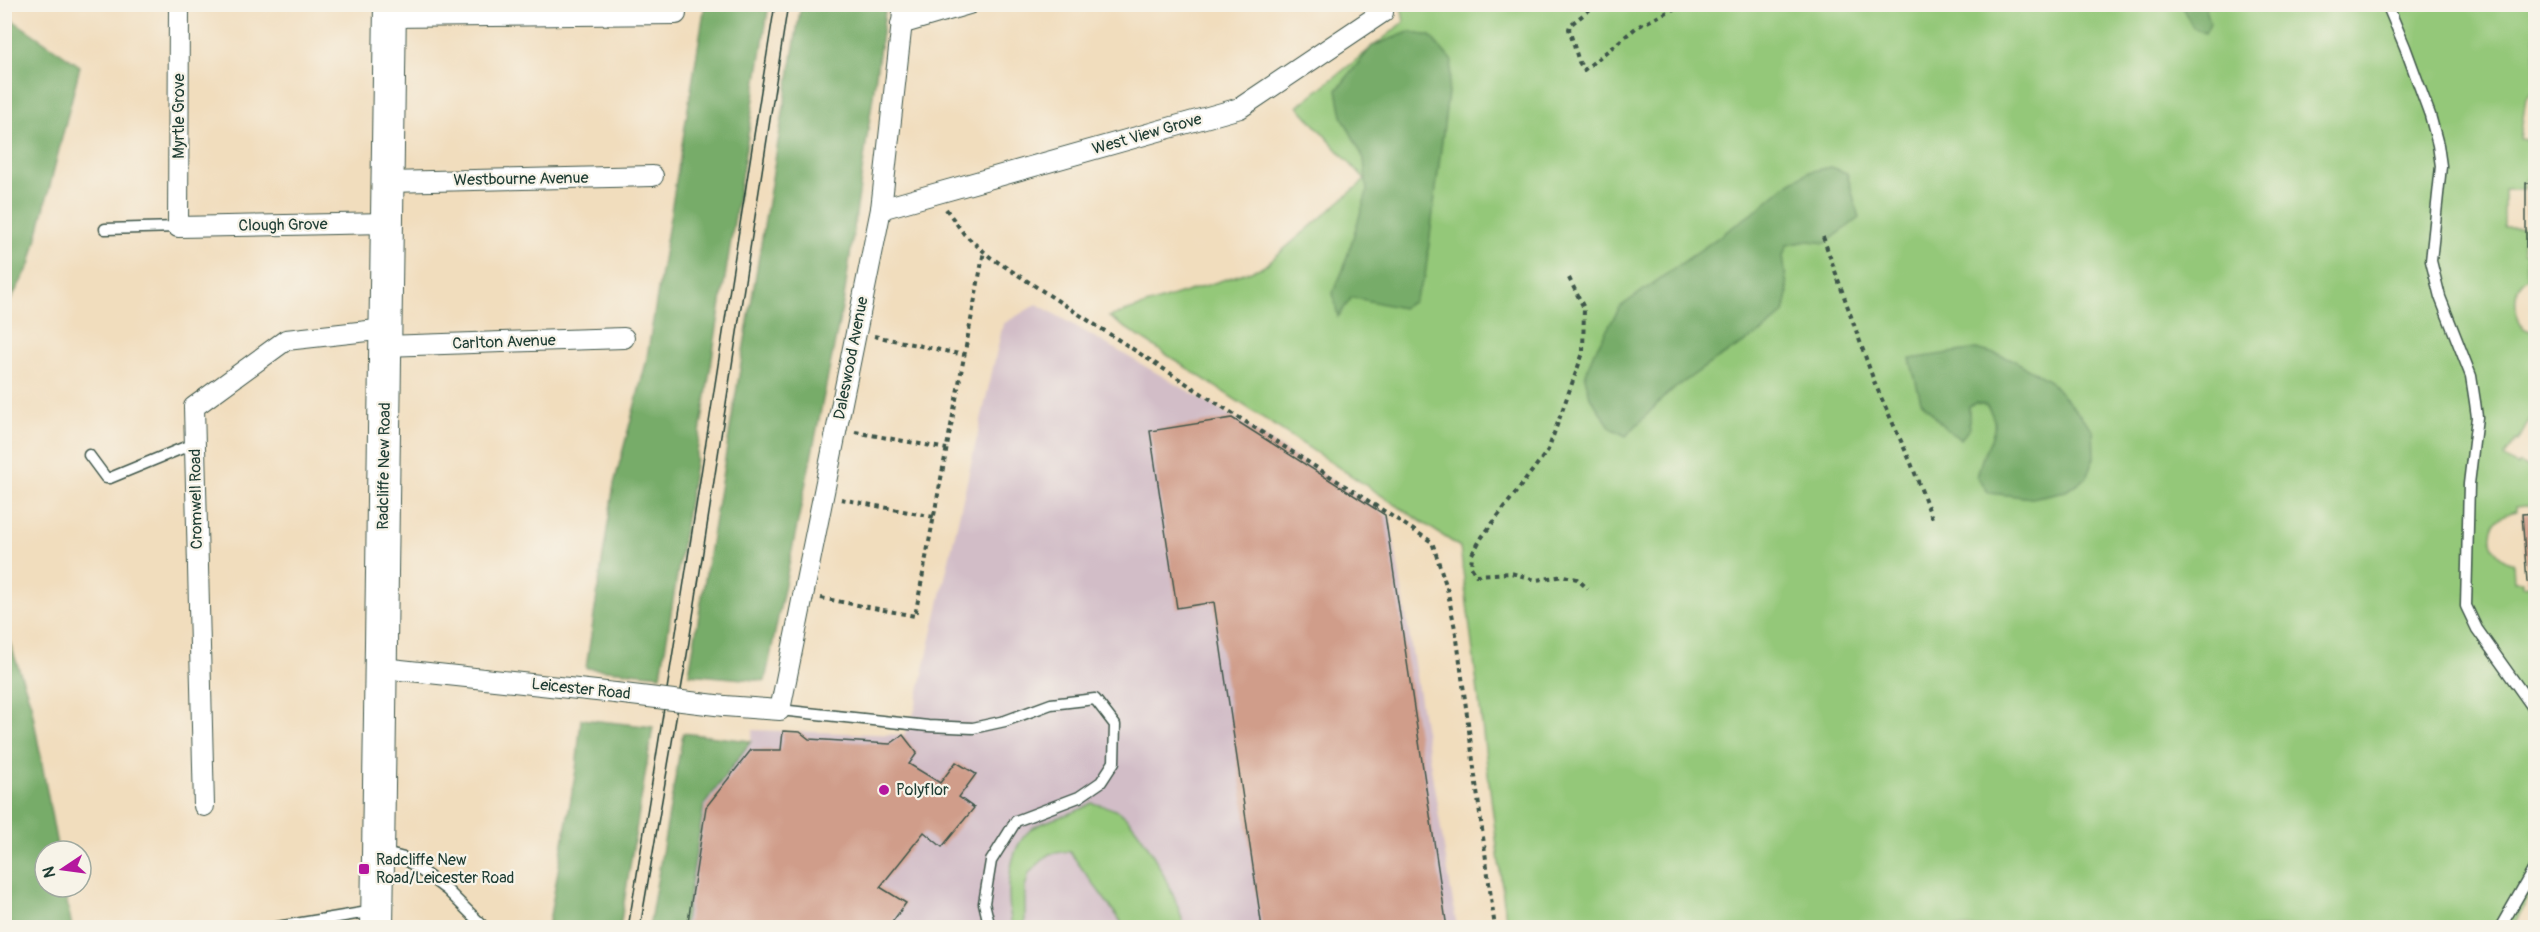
<svg xmlns="http://www.w3.org/2000/svg" width="2540" height="932" font-family="Pangolin,sans-serif">
<style>
.industrial{fill:#d2bdc7}
.green{fill:#94c879;stroke:#5a8256;stroke-width:1.5}
.forest{fill:#77ac69;stroke:#4b744e;stroke-width:1.5}
.building{fill:#d09d8a}
.lines{fill:none;stroke-linecap:round;stroke-linejoin:round}
.service-casing{stroke:#3e5549;stroke-width:13}
.minor-casing{stroke:#3e5549;stroke-width:22}
.primary-casing{stroke:#3e5549;stroke-width:34}
.path{stroke:#3e5549;stroke-width:4;stroke-dasharray:4.5 4.5;stroke-linecap:butt}
.service{stroke:#fff;stroke-width:10}
.minor{stroke:#fff;stroke-width:20}
.primary{stroke:#fff;stroke-width:32}
.tram{stroke:#1f3d34;stroke-width:1.5}
.minor-bridge-casing{stroke:#3e5549;stroke-width:22;stroke-linecap:butt}
.minor-bridge{stroke:#fff;stroke-width:20}
.poi-dot{fill:#b5179e;stroke:#f7f3e8;stroke-width:2}
.labels{text-anchor:middle;dominant-baseline:central;stroke-width:4.5;stroke-linejoin:round;paint-order:stroke}
.street-label{font-size:16px;fill:#1f3d34;stroke:#f7f3e8}
.poi-label{font-size:16px;fill:#1f3d34;stroke:#f7f3e8;text-anchor:start}
</style>
<rect width="100%" height="100%" fill="#f7f3e8"/>
<filter id="ink" filterUnits="userSpaceOnUse"><feTurbulence type="fractalNoise" baseFrequency=".0167" numOctaves="2"/><feDisplacementMap in="SourceGraphic" scale="12" xChannelSelector="R" yChannelSelector="G"/><feConvolveMatrix kernelMatrix="1 2 1 2 8 2 1 2 1" color-interpolation-filters="sRGB"/></filter>
<filter id="wash" filterUnits="userSpaceOnUse"><feTurbulence type="fractalNoise" baseFrequency=".008" numOctaves="4" result="noise"/><feDisplacementMap in="SourceGraphic" scale="24" xChannelSelector="R" yChannelSelector="G"/><feGaussianBlur stdDeviation="1.35" result="paint"/><feColorMatrix in="noise" values="0 0 0 0 0 0 0 0 0 0 0 0 0 0 0 0 0 1.4 0 .05"/><feComposite in="paint" operator="in"/></filter>
<g filter="url(#wash)">
<rect width="100%" height="100%" fill="#f1ddbd"/>
<polygon class="industrial" points="1037,304 1233,417 1390,517 1457,927 684,928 704,805 751,741 753,730 904,735 914,713 1003,324"/>
<g class="green">
<path d="M1401,5H2535V89L2526,98L2520,139L2526,140L2535,151V180H2524V189H2504V227H2523V253H2526L2528,278C2511,286 2514,315 2523,328L2535,333V410L2518,441L2516,440L2504,457L2517,466L2519,463L2535,472V505L2516,507V511C2484,517 2482,553 2513,563L2514,581H2523V586L2535,584V619L2532,622L2536,627L2535,886L2512,928L1507,927L1460,547L1109,317L1263,267L1365,180L1298,106L1404,22Z"/>
<path d="M1092,803C1101,805 1111,807 1119,812C1143,826 1178,900 1184,927H1123L1120,920L1069,851L1049,854L1029,873L1025,888V927H1012C1007,899 1005,847 1033,828C1051,817 1075,815 1092,803Z"/>
</g>
<g class="forest">
<polygon points="705,5 769,5 661,675 586,668 614,484 646,363"/>
<polygon points="801,5 886,5 844,298 765,681 689,674"/>
<polygon points="2181,5 2205,5 2210,23 2205,33 2193,28"/>
<polygon points="5,15 80,66 30,265 5,310"/>
<polygon points="1409,32 1430,36 1452,61 1425,276 1413,302 1402,308 1352,297 1338,317 1333,293 1343,270 1367,192 1364,159 1342,116 1337,90 1372,46"/>
<polygon points="1831,167 1847,173 1859,218 1826,243 1808,241 1787,245 1783,256 1788,294 1784,313 1764,331 1712,362 1667,394 1626,436 1611,428 1590,397 1585,377 1593,354 1620,307 1758,209 1786,185 1808,172"/>
<path d="M1976,349L2010,358L2050,381L2093,430L2094,458L2086,478L2066,491L2032,498L1989,493L1977,477C1979,470 1981,461 1984,454C1993,435 2001,424 1986,405L1976,403L1969,406V429L1961,439L1945,428L1921,401L1910,359Z"/>
<polygon points="5,629 31,704 58,851 45,851 45,887 64,887 72,927 5,927"/>
<polygon points="581,719 653,727 620,927 548,927 576,770"/>
<polygon points="683,733 751,741 704,805 684,927 649,927"/>
</g>
<g id="blocks">
<g class="building">
<rect x="2526" y="183" width="10" height="64"/>
<polygon points="2532,258 2536,258 2536,280 2533,280"/>
<polygon points="1232,418 1385,515 1447,928 1262,928 1214,602 1177,608 1150,431"/>
<polygon points="2536,513 2536,581 2527,582 2522,514"/>
<polygon points="783,731 800,732 809,739 890,744 903,735 917,753 909,764 940,783 956,762 976,774 959,797 974,808 942,847 924,832 880,887 906,903 888,928 687,928 706,807 751,750 781,750"/>
</g>
</g>
</g>
<g filter="url(#ink)">
<use href="#blocks" fill-opacity="0" stroke="#3e5549" stroke-width="1.5"/>
<g class="lines">
<g class="service-casing">
<g id="service">
<polyline points="2387,4 2405,47 2430,115 2438,145 2441,166 2431,261 2440,297 2471,376 2475,402 2477,417 2469,484 2466,606 2477,629 2536,712"/>
<polyline points="105,229 178,227"/>
<polyline points="89,455 106,478 110,478 195,443"/>
<polyline points="780,710 928,726 973,728 1005,721 1051,704 1095,699 1115,725 1114,762 1101,782 1079,797 1016,821 991,861 984,903 990,928"/>
<polyline points="381,852 404,858 447,890 485,928"/>
<polyline points="271,928 374,911"/>
<polyline points="2500,928 2536,865"/>
</g>
</g>
<g class="minor-casing">
<g id="minor">
<polyline points="179,4 178,227 387,223"/>
<polyline points="389,17 676,14"/>
<polyline points="901,24 969,4"/>
<polyline points="388,182 653,176"/>
<polyline points="881,209 1240,108 1383,12 1382,4"/>
<polyline points="385,346 624,338"/>
<polyline points="382,668 615,693"/>
<polyline points="724,706 780,710 881,209 904,4"/>
<polyline points="204,806 194,407 286,340 386,329"/>
</g>
</g>
<g class="primary-casing">
<polyline id="primary" points="377,928 390,4"/>
</g>
<g class="path">
<polyline points="1597,4 1570,25 1569,29 1579,62 1584,70 1637,27 1684,4"/>
<polyline points="946,209 964,234 990,257 1432,542 1447,588 1457,639 1495,928"/>
<polyline points="1823,237 1875,384 1911,463 1932,518"/>
<polyline points="1569,278 1584,308 1583,353 1548,450 1482,537 1472,554 1471,567 1476,575 1511,573 1536,580 1564,576 1577,579 1588,589"/>
<polyline points="874,336 964,355"/>
<polyline points="855,432 947,449"/>
<polyline points="841,499 934,517"/>
<polyline points="821,598 915,616 984,251"/>
</g>
<use href="#service" class="service"/>
<use href="#minor" class="minor"/>
<use href="#primary" class="primary"/>
<g class="tram">
<path d="M628,928C680,620 725,312 775,4"/>
<polyline points="640,928 687,655 788,4"/>
</g>
<g class="minor-bridge-casing">
<polyline id="minor-bridge" points="615,693 724,706"/>
</g>
<use href="#minor-bridge" class="minor-bridge"/>
</g>
</g>
<g class="poi-dot">
<circle cx="884" cy="790" r="6"/>
<rect x="358" y="863" width="12" height="12" rx="3"/>
</g>
<g class="labels">
<g class="street-label">
<text transform="translate(179 116) rotate(-90)">Myrtle Grove</text>
<text transform="translate(1147 134) rotate(-16)">West View Grove</text>
<text transform="translate(521 179) rotate(-1)">Westbourne Avenue</text>
<text transform="translate(283 225) rotate(-1)">Clough Grove</text>
<text transform="translate(504 342) rotate(-2)">Carlton Avenue</text>
<text transform="translate(851 358) rotate(-79)">Daleswood Avenue</text>
<text transform="translate(384 466) rotate(-89)">Radcliffe New Road</text>
<text transform="translate(196 499) rotate(-91)">Cromwell Road</text>
<text transform="translate(581 689) rotate(6)">Leicester Road</text>
</g>
<g class="poi-label">
<text x="896" y="790">Polyflor</text>
<text x="376" y="860">Radcliffe New<tspan x="376" dy="18">Road/Leicester Road</tspan></text>
</g>
</g>
<rect width="2540" height="932" fill="none" stroke="#f7f3e8" stroke-width="24"/>
<g transform="translate(63 869) rotate(257)"><circle r="28" fill="#f7f3e8" stroke="#a1aaa0" stroke-width="1.5"/>
<path d="M0-4.5L10 22L0 15L-10 22Z" fill="#b5179e"/>
<text y="-9" font-size="16" font-weight="bold" text-anchor="middle" fill="#1f3d34">N</text>
</g>
</svg>
